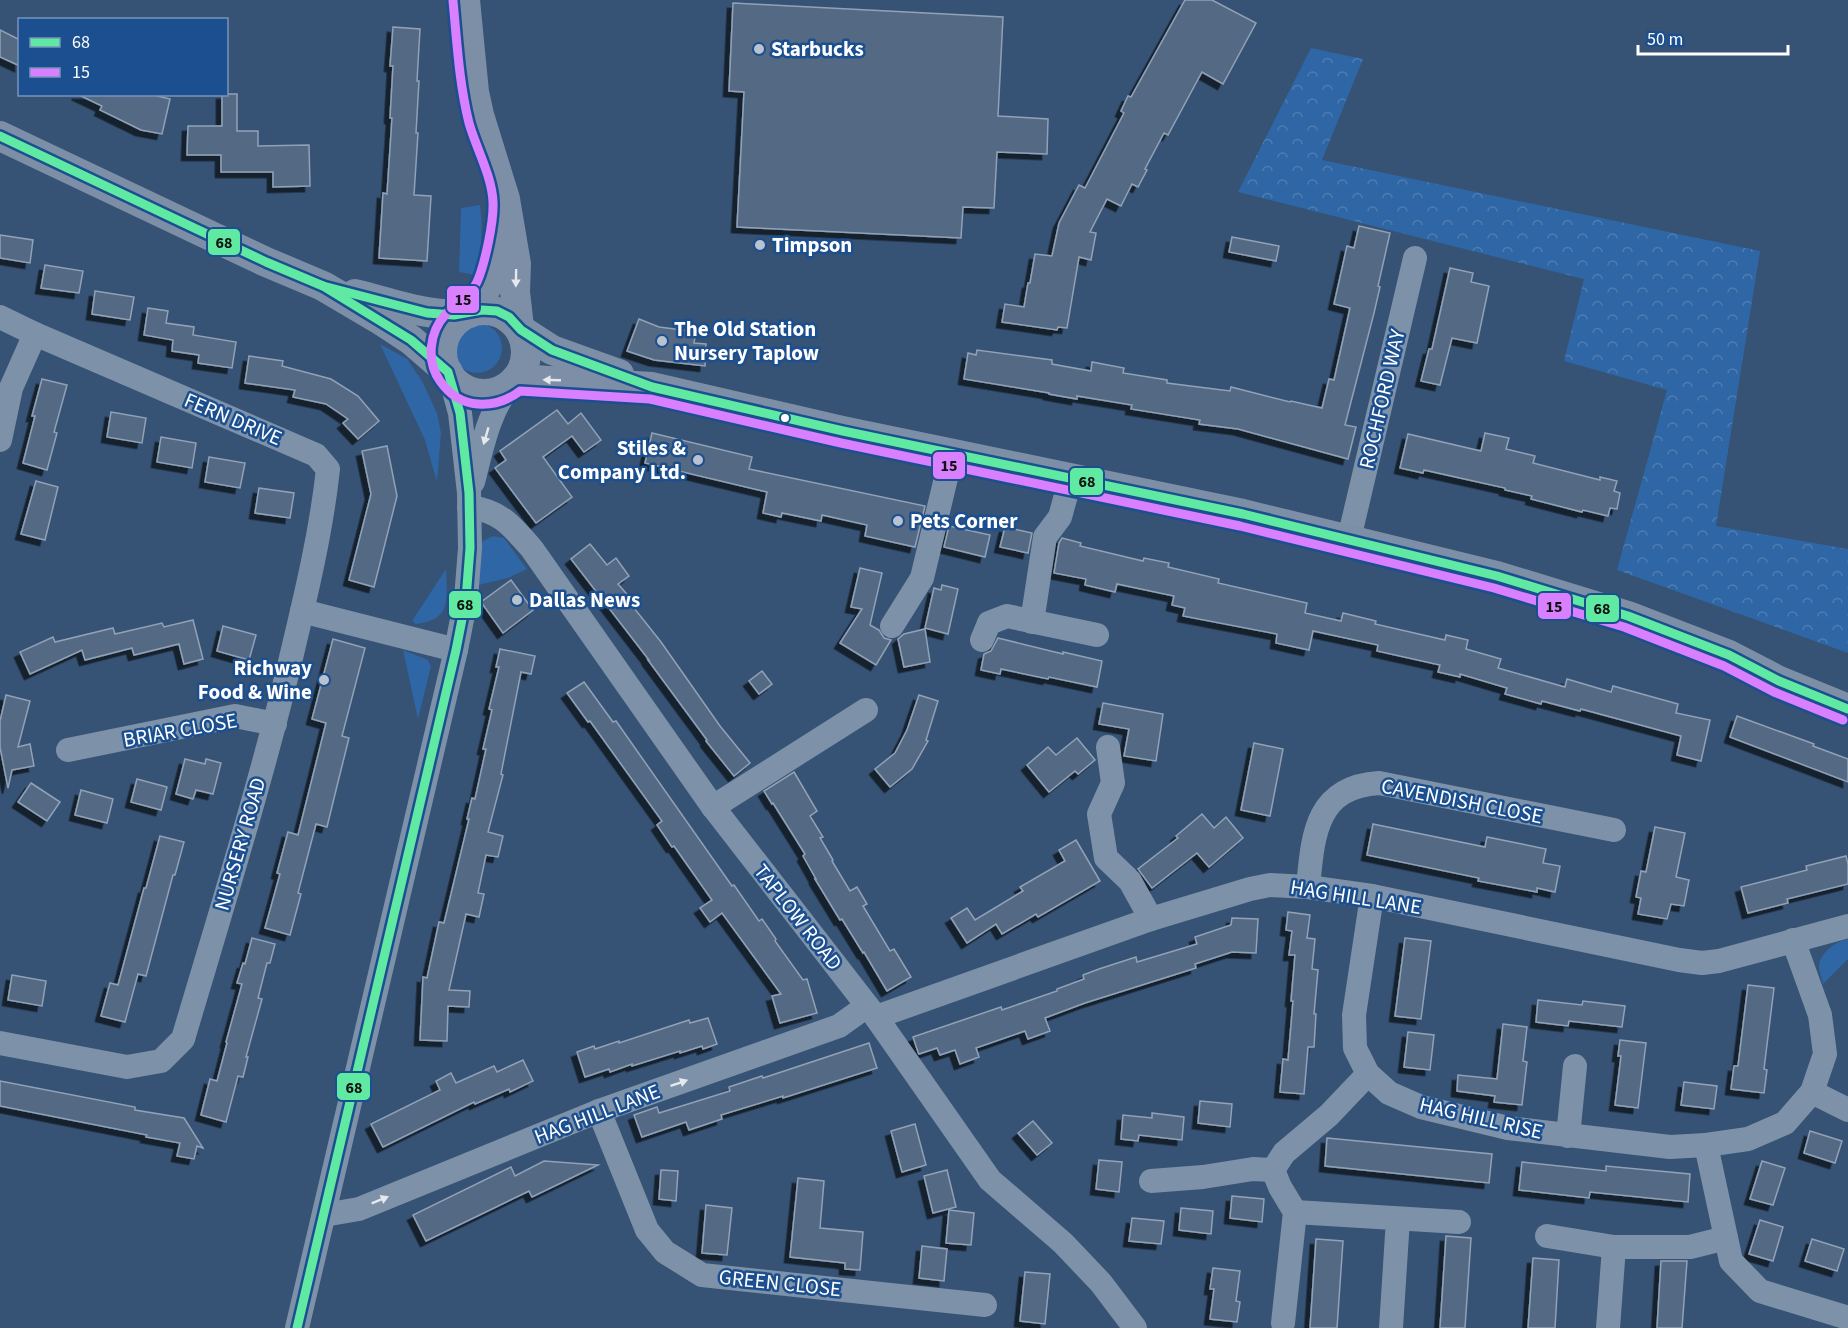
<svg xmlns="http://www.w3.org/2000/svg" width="1848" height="1328" font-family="'Source Sans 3',sans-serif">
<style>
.grass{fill:#2f66a5}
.forest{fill:url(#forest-crowns)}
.building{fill:#526984;stroke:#92a2b6;stroke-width:1.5;filter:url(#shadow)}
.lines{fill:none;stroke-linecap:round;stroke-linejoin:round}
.minor{stroke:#7d92a8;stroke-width:24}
.major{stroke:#7d8ea7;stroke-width:30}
.bus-1-casing{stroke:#1b4f8f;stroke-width:14}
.bus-2-casing{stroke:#1b4f8f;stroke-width:14}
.bus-1{stroke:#60e9a3;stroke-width:9}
.bus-2{stroke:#d880ff;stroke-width:9}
.oneway{fill:#e5e8ed}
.oneway2{fill:#e5e9ee}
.poi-dot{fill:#b9c2ce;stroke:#1b4f8f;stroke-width:2}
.bus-dot{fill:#fff;stroke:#1b4f8f;stroke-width:2}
.labels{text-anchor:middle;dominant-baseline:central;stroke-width:5;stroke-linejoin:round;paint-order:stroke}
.poi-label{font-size:21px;font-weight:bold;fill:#fff;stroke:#1b4f8f;text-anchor:start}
.street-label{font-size:21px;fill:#fff;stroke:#1b4f8f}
.line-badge{stroke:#1b4f8f;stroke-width:2}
.pale-badge-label{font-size:16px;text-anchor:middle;font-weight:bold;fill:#111}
</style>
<defs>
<pattern id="forest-crowns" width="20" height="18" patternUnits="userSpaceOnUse" patternTransform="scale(1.5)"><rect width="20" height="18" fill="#2f66a5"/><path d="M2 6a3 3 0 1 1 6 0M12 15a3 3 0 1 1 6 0" fill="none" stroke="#4e7db2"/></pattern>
<filter id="shadow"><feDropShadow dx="-5.5" dy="5.5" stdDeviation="0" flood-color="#0009"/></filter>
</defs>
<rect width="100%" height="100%" fill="#365274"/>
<g class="grass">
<path d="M480,205C483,228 482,252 475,275L459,272L461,208Z"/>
<circle cx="477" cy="348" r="25"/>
<polygon points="380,344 407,359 422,381 437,413 441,433 437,482 425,440"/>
<polygon points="493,536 504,538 527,569 508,578 478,585 481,542"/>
<path d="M446,569C447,599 452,620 416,624L412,621Z"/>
<polygon points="403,650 428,660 431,666 418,719"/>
<path d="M1848,939V959L1823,984C1822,978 1818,970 1819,964C1822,951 1835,942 1848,939Z"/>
</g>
<polygon class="forest" points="1311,48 1363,59 1322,160 1760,251 1716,526 1848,549 1848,653 1617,570 1667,390 1564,361 1584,279 1238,192"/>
<g class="building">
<polygon points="1185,0 1212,0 1256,23 1223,84 1202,72 1168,135 1164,133 1145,169 1147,170 1138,187 1132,184 1121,206 1107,199 1090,232 1096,233 1091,260 1079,257 1067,328 1058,327 1057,330 1002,322 1005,304 1024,307 1028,283 1030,283 1035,254 1052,256 1059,223 1079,185 1085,188 1124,113 1121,111 1128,96 1131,97"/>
<polygon points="733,3 1003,17 998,116 1048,119 1047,154 997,152 994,208 963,207 961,238 737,227 744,92 729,91"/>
<polygon points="393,27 420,29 417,81 419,81 416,133 418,133 414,195 431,196 427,261 379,258 383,193 387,194 392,118 390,118 393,66 390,66"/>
<polygon points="0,30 20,40 20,66 0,57"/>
<polygon points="77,94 149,94 170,99 162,134 141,130 100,110 102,106"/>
<polygon points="222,94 237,94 237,131 258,131 258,146 309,145 310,186 273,187 273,172 221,172 221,155 187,155 188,126 222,126"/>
<polygon points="1359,226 1390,233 1378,286 1380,287 1374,313 1345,425 1356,427 1348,459 1238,429 1199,424 1200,420 1131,409 1132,405 1077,396 1077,399 1049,394 1049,393 964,379 968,353 976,355 977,350 1052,360 1052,364 1091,371 1092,362 1124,368 1123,373 1167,380 1167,383 1230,391 1231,387 1290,402 1291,401 1322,408 1329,379 1334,380 1350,308 1334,304 1347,246 1354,248"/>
<polygon points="0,235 33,240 30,263 0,258"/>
<polygon points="1232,237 1279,246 1276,261 1229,252"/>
<polygon points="45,265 83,271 79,293 41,288"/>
<polygon points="1450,268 1473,273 1471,282 1489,286 1477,343 1452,338 1440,385 1421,381 1429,349 1432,349"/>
<polygon points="95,291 134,297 130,320 92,314"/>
<polygon points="148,308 168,311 166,323 194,327 193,335 236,342 232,368 198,363 199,355 172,351 173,340 144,335"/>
<polygon points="639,319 659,327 690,331 689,337 695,337 694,343 706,344 705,366 654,360 627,351"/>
<polygon points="249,356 283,361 282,366 331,379 358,396 379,421 358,439 343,423 348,419 326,404 293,397 295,390 245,383"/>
<polygon points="42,379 67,385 54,432 57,433 47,470 23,463 35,416 32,416"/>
<polygon points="557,410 568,424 581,413 601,440 584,452 572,436 543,457 572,497 536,523 495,468 506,460 500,451"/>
<polygon points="111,412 146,418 142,443 107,437"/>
<polygon points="652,433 752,457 749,469 925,506 915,547 865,536 867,525 822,515 821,521 782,513 781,517 763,513 767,492 645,463"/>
<polygon points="1485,433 1509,438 1506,449 1535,456 1533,463 1600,480 1600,477 1617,481 1614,491 1620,493 1617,509 1610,508 1608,516 1583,510 1582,512 1531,499 1532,496 1505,490 1505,488 1424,470 1423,473 1400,468 1408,434 1481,451"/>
<polygon points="161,437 196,443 192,468 157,462"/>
<polygon points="387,446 397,496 374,587 349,580 371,494 362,451"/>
<polygon points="209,457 245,463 240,488 205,482"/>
<polygon points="36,481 58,487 45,540 21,534"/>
<polygon points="259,488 294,493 290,518 255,513"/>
<polygon points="949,526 990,535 985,557 944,547"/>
<polygon points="1005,527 1032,533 1028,553 1000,547"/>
<polygon points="1062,538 1081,543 1080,546 1143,561 1144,558 1169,563 1168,567 1219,579 1218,583 1307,603 1305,613 1341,621 1343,613 1376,621 1375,624 1445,640 1446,635 1468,640 1466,649 1501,659 1498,668 1565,687 1567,679 1611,692 1613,686 1678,704 1676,713 1710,720 1701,761 1677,755 1681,736 1581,709 1580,711 1542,701 1541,704 1505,694 1507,688 1460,674 1460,677 1438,672 1440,665 1377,651 1378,645 1313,631 1309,650 1276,643 1277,634 1183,616 1185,608 1172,605 1174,596 1117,584 1115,592 1085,585 1086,579 1054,573 1059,543"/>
<polygon points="590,544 607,565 616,558 629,576 618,584 633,601 630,603 661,642 720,726 750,763 734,776 706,741 707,740 648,660 649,660 571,559"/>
<polygon points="860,568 882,573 870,625 879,630 884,638 891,640 876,665 840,643 862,609 851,607"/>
<polygon points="511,580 533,610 503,633 481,602"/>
<polygon points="942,585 958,589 948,634 925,628 934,588 941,590"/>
<polygon points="193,620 203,659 184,664 179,644 134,655 132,648 85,660 82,650 30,674 20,652 53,637 55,642 113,628 115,634 162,623 164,627"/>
<polygon points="223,626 256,635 249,660 217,651"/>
<polygon points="925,629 930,662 904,667 898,639 904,634"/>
<polygon points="998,638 1063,654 1063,652 1102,661 1097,687 1049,677 1048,679 1001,669 1000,674 981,670 984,654 991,651"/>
<polygon points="333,639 365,648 342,736 349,738 337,786 327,827 316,824 298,893 301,894 290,935 265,928 280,874 277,873 288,832 298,835 326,723 312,719"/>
<polygon points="500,649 535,656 531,674 521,672 501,774 503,775 488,832 503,836 498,857 486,855 478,893 484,894 479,917 466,914 449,990 470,991 469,1007 448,1006 447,1041 420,1040 423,977 427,978 439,922 444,923 469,819 467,819 472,798 475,799 486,749 483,749 492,710 489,709 499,667 496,667"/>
<polygon points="762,671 772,684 759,694 749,681"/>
<polygon points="584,682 613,722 616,721 732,886 734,885 759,921 762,919 776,939 775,941 803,980 807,979 817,1013 780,1023 772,996 781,994 722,913 710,922 700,908 712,900 674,846 672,847 657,825 662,821 590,721 588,722 567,693"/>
<polygon points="6,695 30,701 18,747 30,744 34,766 12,770 8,788 0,747 0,721"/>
<polygon points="919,695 938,701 926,740 928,741 912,769 890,787 875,769 895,753 907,730"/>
<polygon points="1103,703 1163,714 1156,761 1124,756 1129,729 1099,724"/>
<polygon points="1737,716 1814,744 1813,746 1848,759 1848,782 1730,737"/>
<polygon points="1077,738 1095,760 1078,774 1075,771 1049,792 1027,765 1048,747 1056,755"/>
<polygon points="1254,743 1283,749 1270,816 1241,810"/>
<polygon points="185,759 205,764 206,759 221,763 213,794 196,790 193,799 176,794"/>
<polygon points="794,772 817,811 810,816 823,837 820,838 833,860 832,861 850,891 857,887 867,904 863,906 890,951 894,949 911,977 887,991 864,952 863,953 842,919 840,920 815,879 816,879 803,856 805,854 773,803 772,804 764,791"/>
<polygon points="137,779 167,787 161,810 131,802"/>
<polygon points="31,783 60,802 47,821 18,802"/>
<polygon points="81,790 113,799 107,823 75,815"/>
<polygon points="1202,814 1214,828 1226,817 1243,838 1209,867 1197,853 1152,888 1138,869 1178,838 1176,836"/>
<polygon points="1373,824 1485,847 1487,837 1546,849 1543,863 1560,866 1555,892 1537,888 1537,892 1478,881 1479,878 1367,855"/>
<polygon points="1655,827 1685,833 1676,877 1689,880 1684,906 1671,904 1667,919 1638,914 1641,898 1636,897 1641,871 1646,872"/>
<polygon points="160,836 184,842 175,875 173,875 146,976 138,974 125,1022 101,1016 110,983 118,985 144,888 146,888"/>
<polygon points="1076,840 1100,881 1038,917 1036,914 1002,934 996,924 967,943 951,918 967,908 975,920 1023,891 1020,887 1065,861 1059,850"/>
<polygon points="1846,856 1848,864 1848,884 1787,899 1788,903 1748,913 1741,887 1807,870 1806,866"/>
<polygon points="1288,912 1310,915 1307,938 1315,939 1312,969 1318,970 1314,1014 1316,1014 1314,1047 1308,1047 1304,1094 1280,1092 1283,1059 1288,1060 1293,1001 1291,1001 1295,955 1289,955 1292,931 1286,930"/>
<polygon points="1232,918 1258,919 1256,953 1232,952 1195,964 1196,968 1085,1003 1045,1018 1050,1031 1028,1039 1025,1031 976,1048 979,1057 960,1064 955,1050 940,1055 937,1048 919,1054 918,1052 913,1037 1001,1007 1002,1010 1057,991 1057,989 1084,979 1083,975 1099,969 1136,957 1137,962 1197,944 1195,937 1231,925"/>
<polygon points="252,938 275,944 270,963 267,963 258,998 262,999 246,1057 248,1057 243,1077 238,1076 226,1122 201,1115 210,1079 217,1081 227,1043 226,1042 242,984 237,983 243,963 245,964"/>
<polygon points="1405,938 1431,941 1421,1019 1395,1016"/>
<polygon points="12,975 46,981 42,1006 8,1000"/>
<polygon points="1748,985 1774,988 1764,1069 1767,1070 1764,1093 1731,1089 1734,1066 1738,1066"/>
<polygon points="1538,1000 1582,1005 1583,1001 1625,1006 1622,1027 1569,1021 1568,1026 1536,1022"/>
<polygon points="708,1018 717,1044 703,1049 702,1046 680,1053 680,1051 632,1066 632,1064 610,1072 609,1069 585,1077 577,1052 594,1046 595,1049 619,1041 619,1043 689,1020 690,1023"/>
<polygon points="1503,1024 1527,1027 1523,1061 1527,1062 1522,1105 1494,1102 1495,1096 1457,1091 1458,1075 1497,1079"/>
<polygon points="1408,1032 1434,1035 1430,1070 1404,1067"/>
<polygon points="1620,1040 1646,1043 1638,1108 1615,1105 1621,1056 1618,1056"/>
<polygon points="869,1043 877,1068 783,1098 783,1096 721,1115 722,1119 689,1130 686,1122 642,1137 634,1115 657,1107 659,1113 730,1091 729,1087 762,1076 763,1078"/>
<polygon points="523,1060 533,1081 510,1092 509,1089 475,1104 474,1102 383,1147 371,1124 440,1090 436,1081 451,1073 456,1083 494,1066 497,1072"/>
<polygon points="0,1081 135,1107 135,1110 184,1118 203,1148 197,1146 194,1159 177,1156 180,1143 146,1137 147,1135 0,1106"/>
<polygon points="1684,1082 1717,1086 1714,1109 1681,1105"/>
<polygon points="1200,1101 1232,1104 1230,1127 1198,1123"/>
<polygon points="1152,1113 1184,1117 1182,1140 1139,1135 1138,1141 1121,1139 1123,1115 1152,1118"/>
<polygon points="1033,1121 1052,1143 1037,1155 1018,1133"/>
<polygon points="915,1124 926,1165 902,1172 891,1131"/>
<polygon points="1810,1131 1842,1141 1835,1163 1804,1153"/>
<polygon points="1327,1138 1492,1154 1489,1183 1325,1166"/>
<polygon points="1099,1160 1122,1162 1119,1192 1096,1189"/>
<polygon points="544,1161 598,1165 532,1197 529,1191 426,1241 413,1215 511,1167 515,1176"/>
<polygon points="1762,1161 1785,1168 1773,1205 1750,1199"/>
<polygon points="1522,1162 1606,1171 1606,1166 1690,1174 1688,1202 1590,1192 1589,1198 1519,1190"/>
<polygon points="661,1170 678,1171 676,1201 659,1199"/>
<polygon points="947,1170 956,1207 933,1213 924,1176"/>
<polygon points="798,1178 824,1181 820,1228 863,1232 860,1270 845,1269 845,1263 790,1257"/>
<polygon points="1232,1196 1264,1199 1262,1222 1230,1218"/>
<polygon points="706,1205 732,1208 727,1255 702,1253"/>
<polygon points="1181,1208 1213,1211 1211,1234 1179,1230"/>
<polygon points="949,1210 974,1213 971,1245 946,1243"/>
<polygon points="1132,1218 1164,1221 1161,1244 1129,1241"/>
<polygon points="1760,1220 1783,1227 1773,1261 1749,1254"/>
<polygon points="1446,1236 1471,1238 1465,1328 1440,1328"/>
<polygon points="1316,1239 1343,1241 1337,1328 1310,1328"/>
<polygon points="1812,1239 1844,1249 1837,1271 1805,1261"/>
<polygon points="922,1246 947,1249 944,1281 919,1278"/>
<polygon points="1533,1258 1559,1260 1555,1328 1528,1328"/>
<polygon points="1661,1261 1687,1261 1682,1328 1657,1328"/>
<polygon points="1213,1268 1240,1271 1236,1301 1240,1302 1237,1322 1210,1319 1214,1289 1210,1289"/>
<polygon points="1025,1272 1050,1274 1045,1324 1020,1321"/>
</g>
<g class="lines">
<g class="minor">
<path d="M0,317L35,334L316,455L328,469C321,534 305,599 290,662C259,789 220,914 183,1039L161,1061L127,1067L0,1043"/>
<polyline points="0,440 11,388 35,334"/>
<path d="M473,482C482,448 488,412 511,384"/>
<path d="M469,507C501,511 512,526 532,549L713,807L876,1017L990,1180L1063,1243L1101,1283L1135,1328"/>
<polyline points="1349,539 1415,258"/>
<polyline points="302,611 456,650"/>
<polyline points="1032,622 1045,537 1060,517 1071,477"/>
<polyline points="892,626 922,578 952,453"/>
<polyline points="982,640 989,623 1007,616 1097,635"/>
<polyline points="1108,747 1113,783 1099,814 1106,858 1130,881 1151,919"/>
<polyline points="68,750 235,716 275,724"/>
<polyline points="713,807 866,710"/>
<path d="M1308,887C1313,836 1315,787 1379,783L1614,830"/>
<polyline points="1372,896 1354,1015 1355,1048 1368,1074 1389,1093 1421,1107 1508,1128 1670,1147 1706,1145 1748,1139 1785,1123 1812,1092 1825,1054 1820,1015 1793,940"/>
<polyline points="876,1017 1151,919 1250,889 1270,885 1308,887 1372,896 1679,960 1702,963 1719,961 1848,926"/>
<polyline points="1812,1092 1848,1110"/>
<polyline points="599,1111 647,1230 665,1252 702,1275 985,1305"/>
<polyline points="1568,1136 1575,1066"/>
<polyline points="1706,1145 1731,1261 1760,1291 1845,1317"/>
<polyline points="1273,1170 1280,1187 1295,1212 1283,1323"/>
<polyline points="1151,1181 1203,1177 1253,1169 1273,1170 1284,1153 1329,1115 1368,1074"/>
<polyline points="1295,1212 1459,1222"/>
<polyline points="324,1215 359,1209 599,1111 839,1026 867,1006"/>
<polyline points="1547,1236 1614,1247 1690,1247 1726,1238"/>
<polyline points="297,1328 456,650 466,599 470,548 469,493 460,413 450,376"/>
<polyline points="1391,1328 1398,1219"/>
<polyline points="1608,1328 1614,1247"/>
</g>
<g class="major">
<polyline points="465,0 474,92 479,115 505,199 516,264 515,292 519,327"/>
<polyline points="0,136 266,262 323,286 379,319 411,340 448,372"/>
<path d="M355,294C392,303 427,317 465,314"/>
<circle cx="484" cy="352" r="42"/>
<path d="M469,313C493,288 496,258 501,226"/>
<polyline points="521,330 552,350 619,374"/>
<polyline points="516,379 652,387 843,431 1243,514 1497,576 1628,616 1729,655 1779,681 1848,709"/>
</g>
<g class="bus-1-casing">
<g id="bus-1">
<polyline points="0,136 266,262 323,286 411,340 448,372 460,413 469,493 470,548 466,599 456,650 297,1328"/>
<polyline points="323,286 427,313 454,315 482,310 497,311 509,317 521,330 552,350 652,387 843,431 1243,514 1497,576 1628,616 1729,655 1779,681 1848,709"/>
</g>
</g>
<g class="bus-2-casing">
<path id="bus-2" d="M453,1C457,42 459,83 469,123C476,148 492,176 493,202C494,221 485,264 477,282C469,299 457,302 446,314C429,332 426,361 440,381C449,394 462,403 478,404C493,405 507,401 520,391L650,399L841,443L1240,526L1494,588L1624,627L1724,666L1774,692L1843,720"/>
</g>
<use href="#bus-1" class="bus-1"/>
<use href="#bus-2" class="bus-2"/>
</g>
<defs><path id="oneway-solid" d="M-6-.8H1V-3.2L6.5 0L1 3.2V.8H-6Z" transform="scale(1.5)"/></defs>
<g class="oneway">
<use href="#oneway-solid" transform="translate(516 278) rotate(91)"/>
<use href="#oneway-solid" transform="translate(552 380) rotate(-178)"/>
</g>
<g class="oneway2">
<use href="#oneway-solid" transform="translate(486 436) rotate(106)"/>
<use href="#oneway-solid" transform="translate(679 1083) rotate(-19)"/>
<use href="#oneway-solid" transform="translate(380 1200) rotate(-22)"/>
</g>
<g class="poi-dot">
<circle cx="759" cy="49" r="6"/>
<circle cx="760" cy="245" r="6"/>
<circle cx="662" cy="341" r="6"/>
<circle cx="698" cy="460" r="6"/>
<circle cx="898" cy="521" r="6"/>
<circle cx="517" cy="600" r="6"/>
<circle cx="324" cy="680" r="6"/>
</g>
<circle class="bus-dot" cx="785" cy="418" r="5"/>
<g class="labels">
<g class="poi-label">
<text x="771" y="49">Starbucks</text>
<text x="772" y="245">Timpson</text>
<text x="674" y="329">The Old Station<tspan x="674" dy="24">Nursery Taplow</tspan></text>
<text x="686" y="448" text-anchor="end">Stiles &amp;<tspan x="686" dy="24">Company Ltd.</tspan></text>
<text x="910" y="521">Pets Corner</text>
<text x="529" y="600">Dallas News</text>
<text x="312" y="668" text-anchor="end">Richway<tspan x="312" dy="24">Food &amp; Wine</tspan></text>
</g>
<g class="street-label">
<text transform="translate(1382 399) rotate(-77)">ROCHFORD WAY</text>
<text transform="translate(233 419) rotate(23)">FERN DRIVE</text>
<text transform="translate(180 730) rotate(-10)">BRIAR CLOSE</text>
<text transform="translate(1462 801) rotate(11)">CAVENDISH CLOSE</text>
<text transform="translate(240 844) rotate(-74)">NURSERY ROAD</text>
<text transform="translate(1356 897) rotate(9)">HAG HILL LANE</text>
<text transform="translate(798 917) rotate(52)">TAPLOW ROAD</text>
<text transform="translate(597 1114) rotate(-21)">HAG HILL LANE</text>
<text transform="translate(1481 1118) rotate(13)">HAG HILL RISE</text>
<text transform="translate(780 1283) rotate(6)">GREEN CLOSE</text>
</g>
</g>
<g class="line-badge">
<rect x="207" y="228" width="34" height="28" rx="6" fill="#60e9a3"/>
<rect x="446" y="285" width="34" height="29" rx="6" fill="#d880ff"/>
<rect x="932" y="451" width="34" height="29" rx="6" fill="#d880ff"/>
<rect x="1069" y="467" width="35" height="29" rx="6" fill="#60e9a3"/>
<rect x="448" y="590" width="34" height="29" rx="6" fill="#60e9a3"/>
<rect x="1537" y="592" width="35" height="28" rx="6" fill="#d880ff"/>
<rect x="1585" y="594" width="35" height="29" rx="6" fill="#60e9a3"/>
<rect x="336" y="1072" width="35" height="29" rx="6" fill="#60e9a3"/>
</g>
<g class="pale-badge-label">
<text x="224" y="248">68</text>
<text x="463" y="305">15</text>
<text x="949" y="471">15</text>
<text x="1087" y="487">68</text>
<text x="465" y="610">68</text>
<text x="1554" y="612">15</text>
<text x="1602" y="614">68</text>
<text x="354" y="1093">68</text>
</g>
<rect x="18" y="18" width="210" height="78" fill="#1b4f8f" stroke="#7695bc" stroke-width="1.5"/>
<rect x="30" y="38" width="30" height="9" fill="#60e9a3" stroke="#7695bc" stroke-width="1.5"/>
<text x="72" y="48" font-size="18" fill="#ffffff">68</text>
<rect x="30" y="68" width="30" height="9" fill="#d880ff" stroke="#7695bc" stroke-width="1.5"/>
<text x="72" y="78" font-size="18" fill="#ffffff">15</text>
<path d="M1638 45v9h150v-9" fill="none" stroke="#ffffff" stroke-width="3"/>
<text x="1647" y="45" font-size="18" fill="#ffffff" stroke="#1b4f8f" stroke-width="4.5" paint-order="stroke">50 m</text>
</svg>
